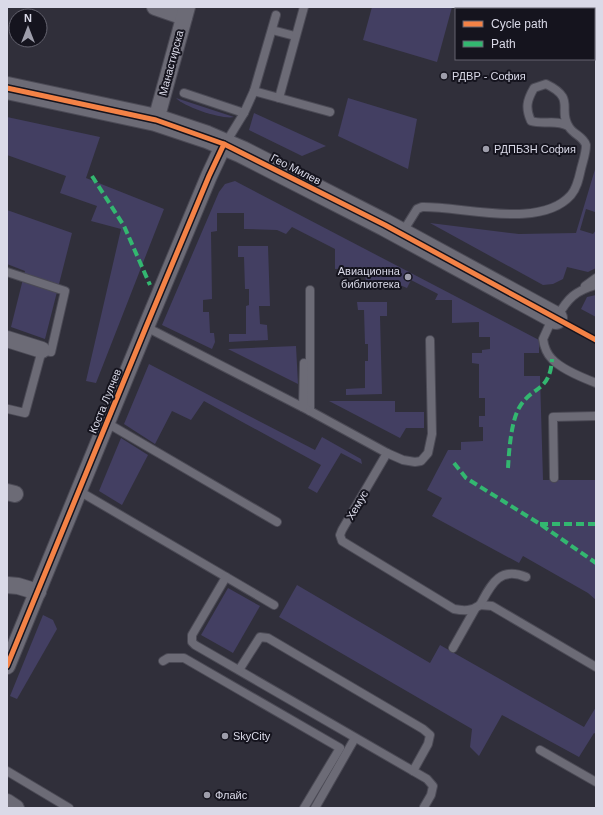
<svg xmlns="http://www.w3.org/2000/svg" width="603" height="815" font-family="Helvetica,sans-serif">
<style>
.green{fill:#433f62}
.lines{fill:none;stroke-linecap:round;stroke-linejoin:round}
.lane-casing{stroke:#4b4a55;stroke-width:10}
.street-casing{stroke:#4b4a55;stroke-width:18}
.secondary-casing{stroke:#4b4a55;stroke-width:24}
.lane{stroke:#6c6b76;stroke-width:8}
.street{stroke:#6c6b76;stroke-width:16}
.secondary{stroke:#6c6b76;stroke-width:22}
.quiet{stroke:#33b770;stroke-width:4;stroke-dasharray:8 4;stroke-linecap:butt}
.cycleway-casing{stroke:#15141e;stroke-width:8}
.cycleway{stroke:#f48246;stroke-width:5}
.poi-dot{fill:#9e9eab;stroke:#15141e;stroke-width:1.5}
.labels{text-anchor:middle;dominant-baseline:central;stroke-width:4;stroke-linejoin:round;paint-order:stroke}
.street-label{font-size:11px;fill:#dadae8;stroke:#15141e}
.poi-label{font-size:11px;fill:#dadae8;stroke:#15141e;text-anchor:start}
</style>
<rect width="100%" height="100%" fill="#302f3a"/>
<g class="green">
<polygon points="372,7 452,7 437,62 363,40"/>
<path d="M176,98L234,117C223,120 184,107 176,98Z"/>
<polygon points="348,98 417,119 408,169 338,136"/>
<polygon points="254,113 326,146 302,156 249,130"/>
<polygon points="7,117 100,137 86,178 164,209 96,383 86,381 121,229 91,221 97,206 60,193 66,176 7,155"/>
<polygon points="596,166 596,207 595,212 586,209 580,230 593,234 596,230 596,268 588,272 567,267 563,279 553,284 543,285 430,223 519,234 576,233"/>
<polygon points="235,181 539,340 539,353 524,353 524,376 540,376 543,480 596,480 596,600 588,593 523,556 519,563 432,516 442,498 427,490 448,450 461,450 461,442 483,441 483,427 479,427 479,416 485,416 485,398 479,398 479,364 472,363 472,353 482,353 482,350 490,349 490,337 479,337 479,322 452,323 452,300 435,300 438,294 411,280 407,288 395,283 366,284 365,268 335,269 335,249 292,227 286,234 277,230 244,229 244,213 217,213 217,231 211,232 212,299 203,300 203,312 209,312 210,333 214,333 215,342 212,349 162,325 219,192 225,184"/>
<polygon points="7,210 72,233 45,339 11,327 25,271 7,264"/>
<polygon points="238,246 268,246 270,306 259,306 260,324 267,325 268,340 229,342 229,334 246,334 246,306 249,305 249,289 245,289 244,257 238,257"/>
<polygon points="596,295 596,317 581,309 587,297"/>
<polygon points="357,302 387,302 387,316 380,316 382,394 346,395 346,389 365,388 365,361 368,361 368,344 365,344 364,310 358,310"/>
<polygon points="296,346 298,384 228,349"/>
<polygon points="149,364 315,450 322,437 361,459 362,464 341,453 317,493 308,488 321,465 204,401 191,420 172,411 155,444 124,424"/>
<polygon points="329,401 395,401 395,412 424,412 424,428 406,428 400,438"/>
<polygon points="121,438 148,455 122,505 99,491"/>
<polygon points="297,585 430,663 440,645 584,727 596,707 596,734 594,733 579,757 502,715 479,756 470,747 472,729 279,617"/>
<polygon points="228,588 260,606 233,653 201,635"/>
<polygon points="43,615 53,620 57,629 17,699 10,696"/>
</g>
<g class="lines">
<g class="lane-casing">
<g id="lane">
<polyline points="272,30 295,36"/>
<polyline points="254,91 330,112"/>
<polyline points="184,93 244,113"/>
<polyline points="279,98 304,7"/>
<polyline points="225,144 244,113 254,91 276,15"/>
<path d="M402,233L417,209L422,207C463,206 540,230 571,195C577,188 579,178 581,169C583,161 586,153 586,145C583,136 574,135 569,127C557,109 577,99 546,84L534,88C527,100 525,108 531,121C544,125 556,119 568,126"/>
<polyline points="7,272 65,291 51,352 42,350 25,413 8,409"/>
<polyline points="585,286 596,278"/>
<polyline points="310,290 310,411"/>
<path d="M553,317L543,339C544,346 546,353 552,359C561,369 583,378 596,383"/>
<path d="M557,317C568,298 575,291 596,285"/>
<path d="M146,327L310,411L387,453L342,530L340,535L342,541L454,609C464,611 472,611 480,605L492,606L596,667"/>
<polyline points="303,407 304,363"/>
<polyline points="107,423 277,522"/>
<polyline points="387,453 403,460 415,462 421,461 428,453 432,434 430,340"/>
<polyline points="554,478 553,417 596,416"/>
<polyline points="79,491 274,605"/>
<polyline points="226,577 192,635 192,642 195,645 427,779 433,786 431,795 424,807"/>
<path d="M480,605C491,585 499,566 526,577"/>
<polyline points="453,648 475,609"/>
<polyline points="163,661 168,658 184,658 340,748 304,808"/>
<polyline points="239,670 260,637 268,638 423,729 430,735 428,744 413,771"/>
<polyline points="540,750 596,782"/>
<polyline points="7,771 69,808"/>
<polyline points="315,808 355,738"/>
</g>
</g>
<g class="street-casing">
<g id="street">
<polyline points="155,7 184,17"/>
<polyline points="156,120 187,7"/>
<polyline points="7,339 42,350"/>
<polyline points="7,492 15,494"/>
<polyline points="7,585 18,586 38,592"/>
<polyline points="7,666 146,327 209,176 224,144"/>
<polyline points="7,802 16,808"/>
</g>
</g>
<g class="secondary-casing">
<polyline id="secondary" points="7,88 156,120 207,137 242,152 385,225 556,318"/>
</g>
<use href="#lane" class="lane"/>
<use href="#street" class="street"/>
<use href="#secondary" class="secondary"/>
<g class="quiet">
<polyline points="92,176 124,226 150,285"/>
<polyline points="454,463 466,478 540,524 596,563"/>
<path d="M508,468C509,451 511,422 519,408C532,385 550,393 552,359"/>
<polyline points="540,524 596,524"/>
</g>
<g class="cycleway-casing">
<g id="cycleway">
<polyline points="7,88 156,120 224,144 385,225 596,340"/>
<polyline points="7,666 146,327 209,176 224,144"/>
</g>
</g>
<use href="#cycleway" class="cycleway"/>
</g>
<g class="poi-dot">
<circle cx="444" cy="76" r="4"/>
<circle cx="486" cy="149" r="4"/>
<circle cx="408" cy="277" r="4"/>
<circle cx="225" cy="736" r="4"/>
<circle cx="207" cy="795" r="4"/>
</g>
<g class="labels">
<g class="street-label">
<text transform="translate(171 63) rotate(-75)">Манастирска</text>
<text transform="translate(296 169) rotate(27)">Гео Милев</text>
<text transform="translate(105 401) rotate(-68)">Коста Лулчев</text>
<text transform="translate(357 505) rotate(-60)">Хемус</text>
</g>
<g class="poi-label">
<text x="452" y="76">РДВР - София</text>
<text x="494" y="149">РДПБЗН София</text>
<text x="400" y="271" text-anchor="end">Авиационна<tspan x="400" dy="13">библиотека</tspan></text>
<text x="233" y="736">SkyCity</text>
<text x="215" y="795">Флайс</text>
</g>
</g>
<rect width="603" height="815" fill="none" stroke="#dadae8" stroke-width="16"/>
<rect x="455" y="8" width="140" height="52" fill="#15141e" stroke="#64636f"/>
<rect x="463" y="21" width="20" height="6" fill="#f48246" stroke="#64636f"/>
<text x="491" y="28" font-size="12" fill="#dadae8">Cycle path</text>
<rect x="463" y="41" width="20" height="6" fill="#33b770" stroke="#64636f"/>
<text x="491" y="48" font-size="12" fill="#dadae8">Path</text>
<g transform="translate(28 28)"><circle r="19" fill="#15141e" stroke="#64636f"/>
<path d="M0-3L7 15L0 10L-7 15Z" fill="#9e9eab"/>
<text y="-6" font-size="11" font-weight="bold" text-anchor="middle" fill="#dadae8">N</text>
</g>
</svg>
